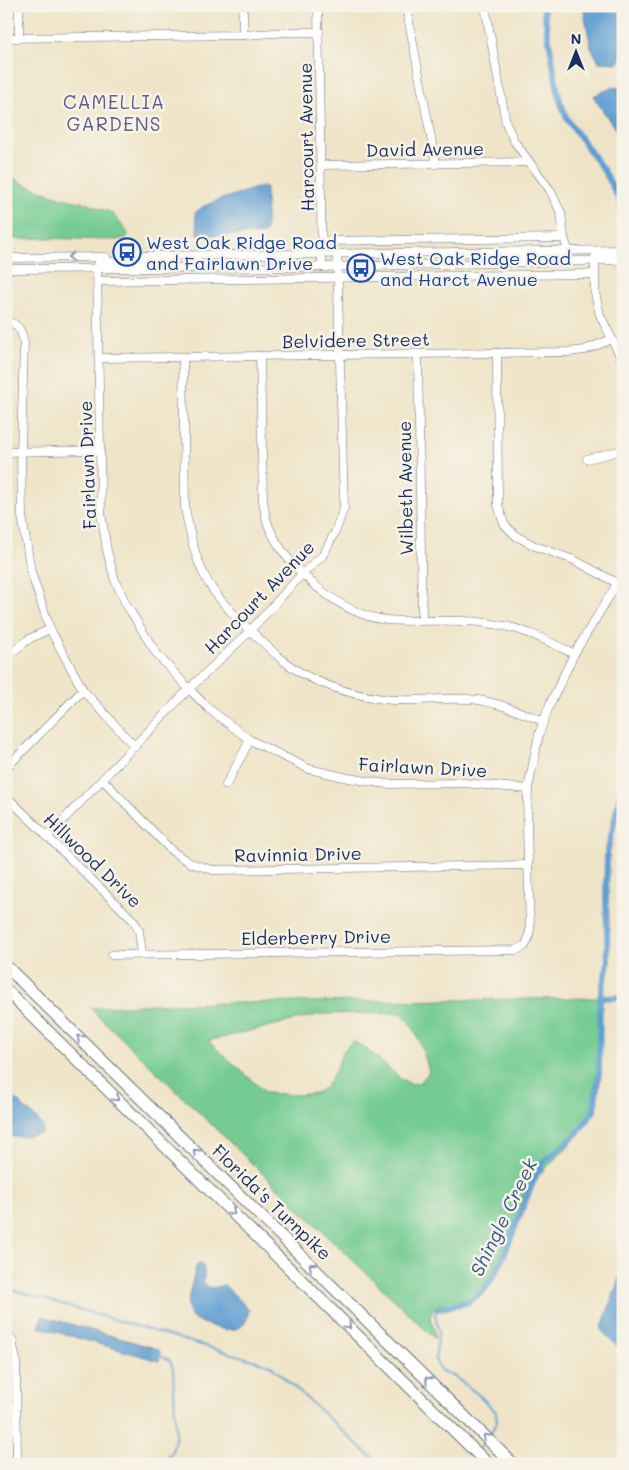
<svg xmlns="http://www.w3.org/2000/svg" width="629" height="1470" font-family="Mali,sans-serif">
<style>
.green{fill:#74cc92;stroke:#487e78;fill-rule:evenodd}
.water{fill:#619fd2;stroke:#3e6798}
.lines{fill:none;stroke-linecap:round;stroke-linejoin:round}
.stream{stroke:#619fd2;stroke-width:2}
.canal{stroke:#619fd2;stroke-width:6}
.minor-casing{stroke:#656e83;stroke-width:9}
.highway-casing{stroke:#656e83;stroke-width:13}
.minor{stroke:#fff;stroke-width:8}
.highway{stroke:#fff;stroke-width:11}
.oneway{stroke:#8d97ae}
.labels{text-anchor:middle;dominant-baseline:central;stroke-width:5;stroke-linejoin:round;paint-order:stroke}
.street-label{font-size:18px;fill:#1b2f5e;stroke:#f7f3e8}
.transit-label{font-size:18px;fill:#164399;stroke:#f7f3e8;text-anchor:start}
.neighbourhood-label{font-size:19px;letter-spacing:1px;fill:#615d88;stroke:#f7f3e8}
.water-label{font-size:19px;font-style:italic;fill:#345687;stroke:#f7f3e8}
</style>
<rect width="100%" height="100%" fill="#f7f3e8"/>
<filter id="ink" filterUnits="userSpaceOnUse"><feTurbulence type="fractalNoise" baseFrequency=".02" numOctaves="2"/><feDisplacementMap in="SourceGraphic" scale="10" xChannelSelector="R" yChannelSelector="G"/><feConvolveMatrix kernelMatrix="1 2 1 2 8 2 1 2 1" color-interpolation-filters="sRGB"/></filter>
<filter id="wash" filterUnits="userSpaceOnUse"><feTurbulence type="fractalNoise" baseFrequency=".0096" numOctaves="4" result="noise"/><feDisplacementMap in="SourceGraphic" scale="20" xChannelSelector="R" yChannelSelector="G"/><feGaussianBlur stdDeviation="1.12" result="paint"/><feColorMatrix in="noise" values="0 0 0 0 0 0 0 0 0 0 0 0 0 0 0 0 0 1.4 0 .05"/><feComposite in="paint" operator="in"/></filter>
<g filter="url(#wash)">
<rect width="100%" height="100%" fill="#efe4c7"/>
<g class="green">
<polygon points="6,173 23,184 62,198 85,203 112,213 127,232 128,236 125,238 116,240 43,238 19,239 6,238"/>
<path d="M600,998C600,1033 605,1078 592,1111C588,1121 580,1132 574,1140C559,1157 536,1174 525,1193C518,1205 518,1220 515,1233C511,1247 493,1274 484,1285C478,1292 473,1300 465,1305C450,1313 443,1291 430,1316L435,1332V1339L90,1008L157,1004ZM402,1013C417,1030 424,1051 429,1072L421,1082L411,1084L401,1079L368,1050L353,1041L343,1051L337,1067L326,1087L316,1093L296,1095L266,1093L208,1041L321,1014Z"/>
</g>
<g class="water">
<polygon points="583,6 623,6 623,55 619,63 599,62 591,48"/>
<polygon points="613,87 623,89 623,141 593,96"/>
<polygon points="260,187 264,187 266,189 266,231 263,234 200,236 198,235 195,213 204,206 214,202 218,200"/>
<polygon points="6,1090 43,1125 42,1133 28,1136 6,1137"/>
<path d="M201,1263C206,1271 204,1277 203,1285L212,1288L224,1285L249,1309C248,1313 248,1318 246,1321C236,1339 205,1324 192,1318L187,1305L196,1266Z"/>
<polygon points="623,1268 623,1352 601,1330"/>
<polygon points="42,1316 158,1349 161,1354 159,1361 39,1327"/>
</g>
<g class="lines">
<g class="stream">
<polyline points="6,1288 270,1365 368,1454 382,1464"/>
<polyline points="437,1309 435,1315 439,1331 435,1359 440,1370 455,1377 479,1395 496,1412 497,1422 489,1436"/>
<polyline points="160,1356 170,1360 173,1369 176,1435 172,1452 162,1464"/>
<polyline points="478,1450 484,1442"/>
<polyline points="467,1464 474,1455"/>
</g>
<g class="canal">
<polyline points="543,6 559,98 567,119 604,171 620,201 623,217"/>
<polyline points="600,998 623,997"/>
<polyline points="437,1309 469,1302 486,1288 500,1265 533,1182 543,1162 575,1136 594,1111 599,1072 600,998 608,963 606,896 607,854 623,782"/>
</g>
</g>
</g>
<g filter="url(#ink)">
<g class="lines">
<g class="minor-casing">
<g id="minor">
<polyline points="19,6 19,38"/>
<polyline points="243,6 243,35"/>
<polyline points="318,6 322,267"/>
<polyline points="406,6 436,164"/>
<polyline points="485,6 506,123 514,141 550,190 561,213 564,238 568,250 565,256 498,256 486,262"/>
<polyline points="6,38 243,35 289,32 319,32"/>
<polyline points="321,165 529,162"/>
<polyline points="322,241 564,238"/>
<polyline points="614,255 598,255 595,257 595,293 600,315 623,362"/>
<polyline points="137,256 623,250"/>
<polyline points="174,256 168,260 163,261 99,262 97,265 101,512 107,551 115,580 126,604 156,653 189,689 209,709 250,740 309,769 348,778 387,784 464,783 528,789"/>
<polyline points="6,258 106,257"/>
<polyline points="6,269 322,267 623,260"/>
<polyline points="98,281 595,274"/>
<path d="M6,321C19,324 21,330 24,342L21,451L22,516L31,572L50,629L83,690L135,747"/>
<polyline points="497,353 498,505 504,524 516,536 535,546 574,560 617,583"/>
<polyline points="418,355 422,620"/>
<path d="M260,356L263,501C265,510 265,519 269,527C287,569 341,615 387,620C413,622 440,620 466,621C479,621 492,624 504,626C528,630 553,644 574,654"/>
<polyline points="99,358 569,352 585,350 612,339"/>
<path d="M183,358L185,508C190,535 196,564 211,587C223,605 241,622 257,637C266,645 275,654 285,662C313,684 349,694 383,699C414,703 447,696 478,700C500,703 522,713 543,721"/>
<polyline points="6,452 100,450"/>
<polyline points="587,459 623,450"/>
<polyline points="6,657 29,639 50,629"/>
<polyline points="6,768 83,690"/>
<polyline points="103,780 172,851 190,863 213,870 528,865"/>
<polyline points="226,785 250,740"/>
<polyline points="6,796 134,921 139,931 142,954"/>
<polyline points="47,837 189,689 250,631 302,574 323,555 335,532 344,508 337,253"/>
<polyline points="112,955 516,950 525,946 528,939 530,930 527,827 528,789 539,734 550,704 574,654 623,574"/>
<polyline points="6,1327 12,1341 16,1360 17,1464"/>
</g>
</g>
<g class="highway-casing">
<g id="highway">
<polyline points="6,966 513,1464"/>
<polyline points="6,990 488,1464"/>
</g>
</g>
<use href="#minor" class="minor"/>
<use href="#highway" class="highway"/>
</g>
<defs><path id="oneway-chevron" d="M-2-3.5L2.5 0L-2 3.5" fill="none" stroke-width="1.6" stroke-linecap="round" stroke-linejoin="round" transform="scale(1.25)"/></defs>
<g class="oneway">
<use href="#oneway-chevron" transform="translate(71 257) rotate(179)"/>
<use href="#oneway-chevron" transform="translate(80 1038) rotate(-136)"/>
<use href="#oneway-chevron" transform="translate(116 1098) rotate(44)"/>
<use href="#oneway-chevron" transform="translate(196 1152) rotate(-136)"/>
<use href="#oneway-chevron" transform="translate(232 1212) rotate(44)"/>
<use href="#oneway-chevron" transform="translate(312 1266) rotate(-136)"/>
<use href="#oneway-chevron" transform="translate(348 1326) rotate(44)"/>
<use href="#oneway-chevron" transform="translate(428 1380) rotate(-136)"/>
<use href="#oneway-chevron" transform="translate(486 1437) rotate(-135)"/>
</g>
</g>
<defs>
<g id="bus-ring" transform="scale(1.4375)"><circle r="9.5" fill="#f7f3e8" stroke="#1a4fb4" stroke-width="1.5"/><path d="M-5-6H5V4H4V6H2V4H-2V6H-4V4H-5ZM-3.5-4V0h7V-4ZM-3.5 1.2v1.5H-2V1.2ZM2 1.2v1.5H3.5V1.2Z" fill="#1a4fb4"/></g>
</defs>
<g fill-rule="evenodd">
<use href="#bus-ring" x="127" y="252"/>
<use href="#bus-ring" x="361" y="268"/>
</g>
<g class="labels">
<g class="street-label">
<text transform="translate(306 137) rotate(-91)">Harcourt Avenue</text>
<text transform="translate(425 149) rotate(-1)">David Avenue</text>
<text transform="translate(356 340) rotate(-1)">Belvidere Street</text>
<text transform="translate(87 465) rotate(-92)">Fairlawn Drive</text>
<text transform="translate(405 488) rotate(-91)">Wilbeth Avenue</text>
<text transform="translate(259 597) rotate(-46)">Harcourt Avenue</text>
<text transform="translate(423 767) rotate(3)">Fairlawn Drive</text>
<text transform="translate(298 854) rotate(-1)">Ravinnia Drive</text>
<text transform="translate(93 860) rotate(44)">Hillwood Drive</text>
<text transform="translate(316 937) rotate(-1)">Elderberry Drive</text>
<text transform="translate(272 1202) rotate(44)">Florida's Turnpike</text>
</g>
<g class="transit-label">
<text x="146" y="242">West Oak Ridge Road<tspan x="146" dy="21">and Fairlawn Drive</tspan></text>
<text x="380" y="258">West Oak Ridge Road<tspan x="380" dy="21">and Harct Avenue</tspan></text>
</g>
<g class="neighbourhood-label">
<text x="114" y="101">CAMELLIA<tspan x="114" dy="22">GARDENS</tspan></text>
</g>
<g class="water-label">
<text transform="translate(503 1217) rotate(-64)">Shingle Creek</text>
</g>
</g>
<rect width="629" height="1470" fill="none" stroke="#f7f3e8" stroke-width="25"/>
<g transform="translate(576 52)" stroke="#f7f3e8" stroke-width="4" paint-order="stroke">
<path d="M0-4L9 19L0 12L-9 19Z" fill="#1b2f5e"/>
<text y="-8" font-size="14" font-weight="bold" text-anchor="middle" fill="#1b2f5e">N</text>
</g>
</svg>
